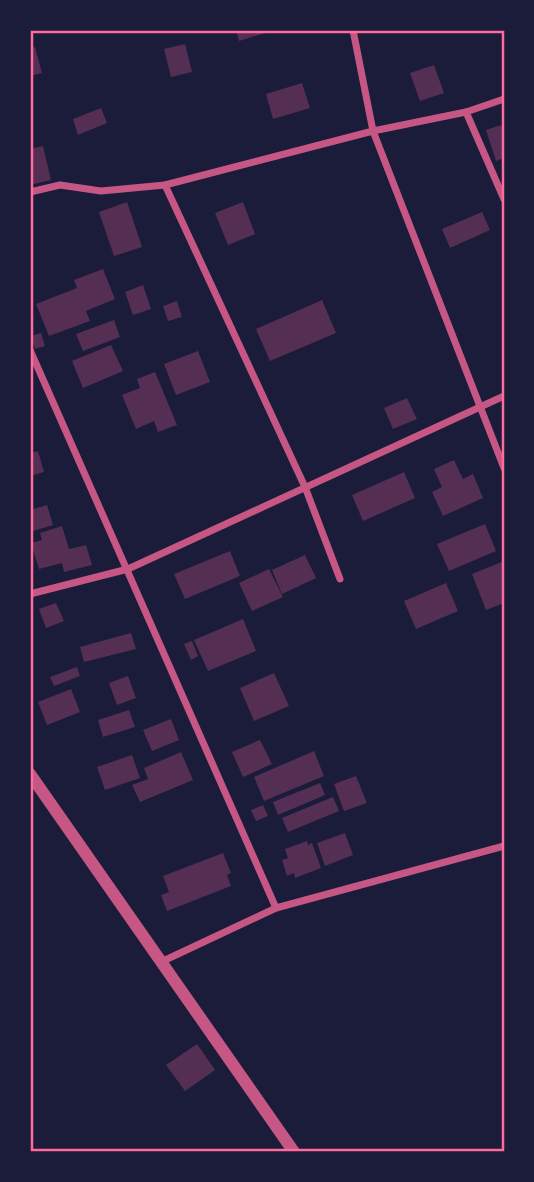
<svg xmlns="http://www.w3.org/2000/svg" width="534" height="1182" font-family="Mulish,sans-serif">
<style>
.building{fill:#542f53}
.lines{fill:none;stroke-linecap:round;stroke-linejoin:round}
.minor{stroke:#c65784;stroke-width:7}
.tertiary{stroke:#c65784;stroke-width:12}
.neatline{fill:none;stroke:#ff6b9d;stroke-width:2.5}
</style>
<rect width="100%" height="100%" fill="#1b1b3a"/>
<g class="building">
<polygon points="236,30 275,30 239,41"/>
<polygon points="185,44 192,72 171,77 164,49"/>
<polygon points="35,47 42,73 30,76 30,49"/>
<polygon points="434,65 444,93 420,101 410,73"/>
<polygon points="302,83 310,108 273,119 266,94"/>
<polygon points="101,108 107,123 78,135 73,119"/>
<polygon points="501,125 504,134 504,158 496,161 486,130"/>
<polygon points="43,146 51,180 30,185 30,149"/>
<polygon points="127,202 142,247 114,256 99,212"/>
<polygon points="243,202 255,234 228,245 215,213"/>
<polygon points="482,212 490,230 450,248 442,229"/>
<polygon points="103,269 115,299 86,311 90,321 49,336 36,304 77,288 74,280"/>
<polygon points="143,285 151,309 133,315 125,292"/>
<polygon points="322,300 336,333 270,361 256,329"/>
<polygon points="177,301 182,317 168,321 163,306"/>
<polygon points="114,320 120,337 83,351 76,334"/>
<polygon points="41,333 45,346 35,349 31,336"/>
<polygon points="111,345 123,371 83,388 72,361"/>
<polygon points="198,351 210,382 176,395 164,364"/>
<polygon points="155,372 177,425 158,432 154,421 136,429 122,395 140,388 137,379"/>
<polygon points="407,398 417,419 393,429 384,408"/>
<polygon points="38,451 44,472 30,476 30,453"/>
<polygon points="454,460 463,479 473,474 483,498 443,516 432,492 442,487 434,469"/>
<polygon points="404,472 415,498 363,521 352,495"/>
<polygon points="47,505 53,525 30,532 30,510"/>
<polygon points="485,524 496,551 449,571 437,544"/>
<polygon points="62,526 69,549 86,545 92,565 64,572 62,563 39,569 31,543 42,540 40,533"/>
<polygon points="230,551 240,576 185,599 174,574"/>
<polygon points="305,555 316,578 282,594 272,570"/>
<polygon points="504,561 504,603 486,610 472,574"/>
<polygon points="269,569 283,597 252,611 239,583"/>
<polygon points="446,583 458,611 416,629 404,601"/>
<polygon points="56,603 64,621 46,628 39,609"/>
<polygon points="243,619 256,651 208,671 194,640"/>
<polygon points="131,633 136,649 84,662 80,647"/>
<polygon points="192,641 198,656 191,660 184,644"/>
<polygon points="77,667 80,676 54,686 50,677"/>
<polygon points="274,673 289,706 254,721 240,688"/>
<polygon points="128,676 136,698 117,705 109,683"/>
<polygon points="71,689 80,712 47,725 38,702"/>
<polygon points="129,710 135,727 103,737 98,720"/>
<polygon points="171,719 179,740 152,751 143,730"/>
<polygon points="260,740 272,764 243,777 232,752"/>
<polygon points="314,751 324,776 264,801 254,777"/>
<polygon points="181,752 193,780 140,802 132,785 148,779 144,768"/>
<polygon points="132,755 140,778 105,790 97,767"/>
<polygon points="356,776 367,803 344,811 334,784"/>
<polygon points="320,783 325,795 278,815 273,802"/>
<polygon points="333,797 339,811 288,832 282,818"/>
<polygon points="263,805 268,816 256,821 251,810"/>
<polygon points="345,833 353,855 325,866 317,843"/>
<polygon points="307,841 308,845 312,843 321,868 295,878 294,873 287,876 282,860 288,858 285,849"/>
<polygon points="223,853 231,873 227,875 231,886 167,911 161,895 169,892 163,876"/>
<polygon points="197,1044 215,1070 185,1091 166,1065"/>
</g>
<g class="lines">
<g class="minor">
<polyline points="353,30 373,131 504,468"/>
<polyline points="466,112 504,199"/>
<polyline points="165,185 305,487 340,579"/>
<polyline points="30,192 60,185 101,191 165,185 373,131 466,112 504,99"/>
<polyline points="30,350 276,908"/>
<polyline points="30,594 128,569 504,396"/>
<polyline points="161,962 276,908 504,846"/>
</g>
<polyline class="tertiary" points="30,774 294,1152"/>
</g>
<rect width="534" height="1182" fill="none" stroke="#1b1b3a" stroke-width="63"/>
<rect x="32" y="32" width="471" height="1118" class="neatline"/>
</svg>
